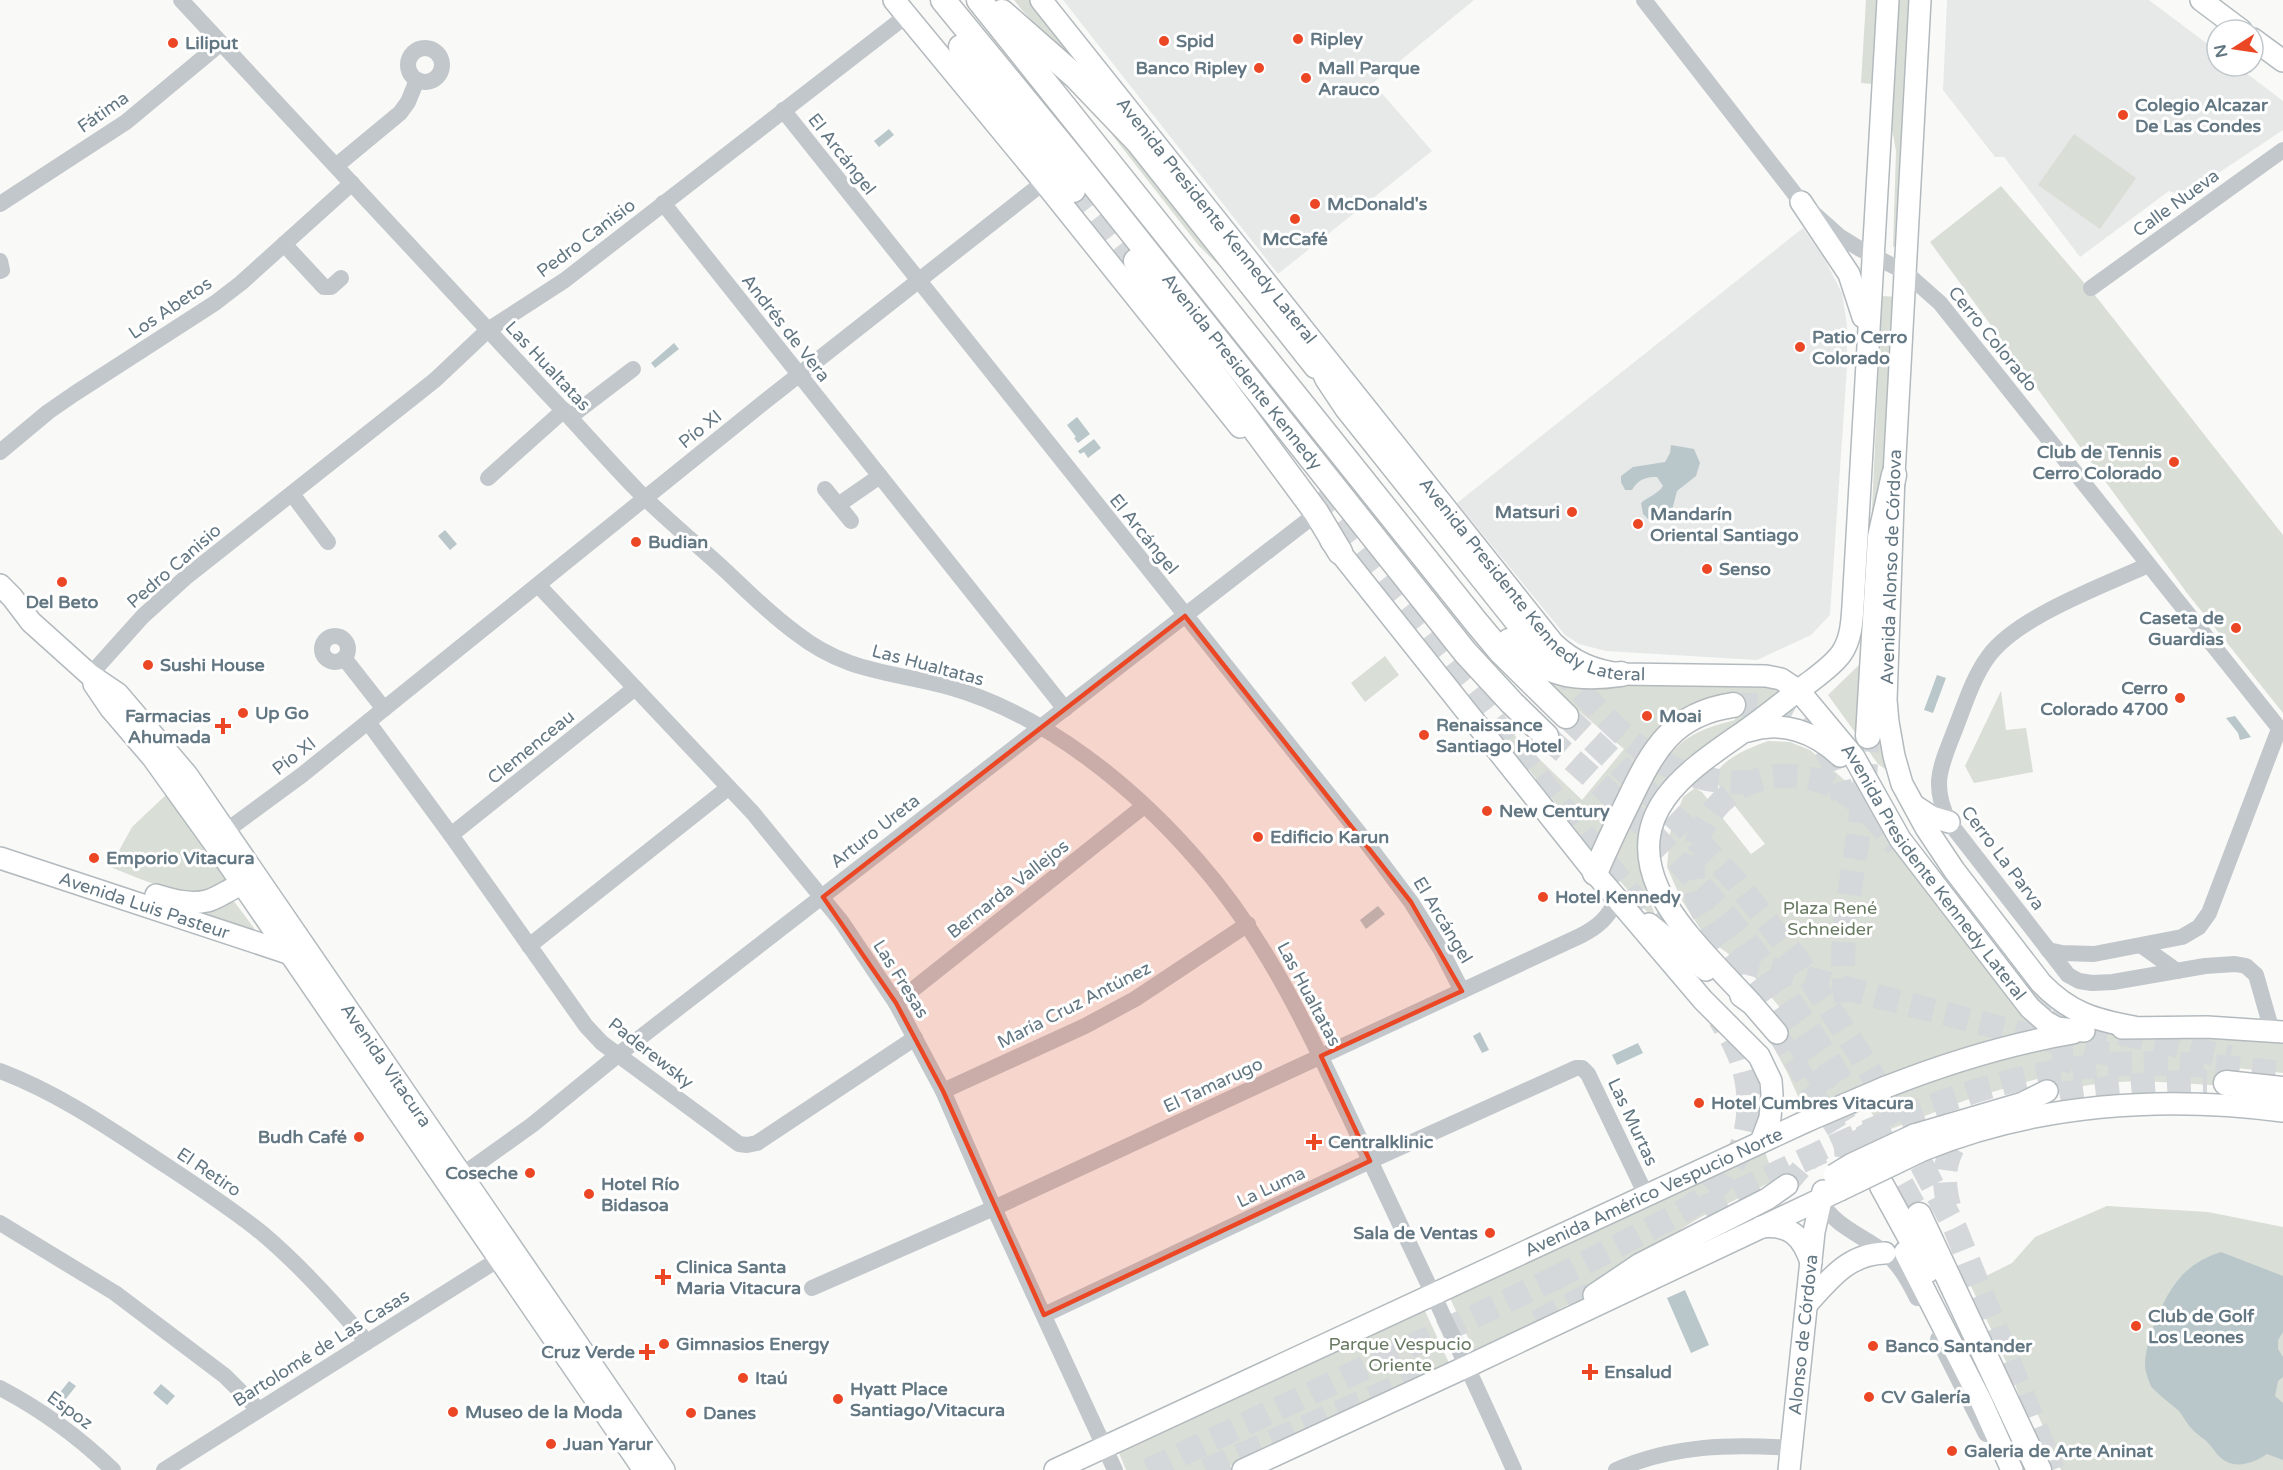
<svg xmlns="http://www.w3.org/2000/svg" width="2283" height="1470" font-family="'Varela Round',sans-serif">
<style>
.built{fill:#e7e9e8}
.green{fill:#d9ded6}
.water{fill:#b9c7cb}
.lines{fill:none;stroke-linecap:round;stroke-linejoin:round}
.major-tunnel{stroke:#d4d8da;stroke-width:21;stroke-dasharray:21 10;stroke-linecap:butt}
.highway-tunnel{stroke:#d4d8da;stroke-width:24;stroke-dasharray:24 12;stroke-linecap:butt}
.major-casing{stroke:#b3babe;stroke-width:24}
.highway-casing{stroke:#b3b9bc;stroke-width:27}
.minor{stroke:#c2c7cb;stroke-width:16}
.major{stroke:#fff;stroke-width:21}
.highway{stroke:#fff;stroke-width:24}
.major-bridge-casing{stroke:#b3babe;stroke-width:24;stroke-linecap:butt}
.major-bridge{stroke:#fff;stroke-width:21}
.marked{fill:#eb4725;fill-opacity:0.2;stroke:#eb4725;stroke-width:4.5;stroke-linejoin:round}
.poi-dot{fill:#eb4725;stroke:#fff;stroke-width:2}
.labels{text-anchor:middle;dominant-baseline:central;stroke-width:6;stroke-linejoin:round;paint-order:stroke}
.poi-label{font-size:18px;font-weight:bold;fill:#637783;stroke:#fff;text-anchor:start}
.street-label{font-size:18px;fill:#637783;stroke:#fff}
.park-label{font-size:18px;fill:#687a62;stroke:#fff}
</style>
<rect width="100%" height="100%" fill="#f9f9f7"/>
<g class="built">
<polygon points="1063,0 1474,0 1373,83 1432,151 1278,274"/>
<polygon points="1947,0 2149,0 2217,51 2217,66 2237,66 2283,101 2283,130 2184,196 2169,191 2080,257 2004,157 1995,157 1943,90"/>
<polygon points="1803,228 1824,258 1842,293 1847,325 1847,367 1830,615 1811,635 1757,660 1606,651 1579,644 1565,635 1457,503"/>
</g>
<g class="green">
<polygon points="1014,0 1033,0 1140,136 1021,9"/>
<polygon points="1866,0 1879,0 1874,84 1861,83"/>
<polygon points="1899,0 1913,0 1901,243 1893,247 1896,151 1892,129"/>
<polygon points="1106,121 1242,288 1199,246 1106,127 1104,123"/>
<polygon points="2074,134 2136,178 2100,229 2038,185"/>
<polygon points="2001,186 2098,299 2283,535 2283,713 2187,593 1930,242"/>
<polygon points="1882,296 1898,297 1889,477 1870,552"/>
<polygon points="1867,649 1888,771 1878,764 1828,695 1860,664"/>
<polygon points="1385,656 1399,675 1365,702 1351,683"/>
<path d="M1541,679L1759,686L1775,687L1788,695L1666,784L1643,871L1645,886L1658,924L1611,871C1629,831 1647,773 1680,744C1695,731 1715,725 1735,720L1733,699L1690,711L1597,857L1506,740L1509,730L1582,800L1624,749Z"/>
<polygon points="2001,691 2006,730 2026,728 2033,772 1974,783 1965,766"/>
<path d="M1768,741L1790,742L1810,750L1849,784L1992,976L2042,1027L1881,1078L1805,1112L1788,1074L1773,1046L1750,1020L1756,1017L1774,1038L1794,1024L1745,966L1719,947L1701,930L1681,899L1667,867L1670,833L1683,797L1695,788L1702,792L1751,854L1765,844L1716,782L1714,777C1723,758 1749,748 1768,741Z"/>
<path d="M167,794L230,881C195,908 146,880 110,867L132,827Z"/>
<polygon points="233,900 254,928 253,931 205,913 206,909"/>
<path d="M2105,1032L2283,1038V1073L2227,1067L2224,1086C2163,1082 2116,1076 2055,1092L2047,1076L1969,1099L1883,1132L1867,1105L1932,1076L2054,1039Z"/>
<polygon points="1764,1149 1775,1180 1699,1218 1630,1261 1566,1306 1475,1353 1450,1298"/>
<polygon points="2107,1206 2208,1212 2283,1227 2283,1470 2061,1470 2034,1405 2024,1409 2009,1368 1970,1284 2012,1263 2035,1237"/>
<polygon points="1425,1311 1450,1365 1221,1470 1126,1470 1119,1453"/>
</g>
<g class="water">
<polygon points="889,129 894,135 879,147 874,141"/>
<polygon points="674,343 679,349 655,368 651,363"/>
<polygon points="1077,417 1090,434 1078,443 1074,438 1076,437 1067,425"/>
<polygon points="1094,439 1101,448 1088,458 1084,452 1080,454 1078,451"/>
<path d="M1671,445L1694,449L1700,463L1696,476L1677,491L1671,514L1662,521H1650L1643,514L1641,503C1649,496 1658,494 1663,486L1657,477C1645,477 1639,479 1632,490H1625L1621,482V476L1633,467L1665,462L1670,453Z"/>
<polygon points="445,530 457,544 450,550 438,536"/>
<polygon points="1937,675 1946,678 1933,713 1924,710"/>
<polygon points="2235,716 2251,737 2240,740 2238,733 2226,718"/>
<polygon points="1378,906 1385,914 1366,929 1360,920"/>
<polygon points="1480,1032 1489,1050 1482,1053 1473,1036"/>
<polygon points="1638,1043 1643,1053 1617,1065 1612,1055"/>
<path d="M2221,1252L2283,1276V1332L2278,1340V1349L2283,1357V1377L2278,1381L2275,1396L2283,1403V1460L2267,1454C2254,1463 2235,1470 2221,1458C2216,1454 2213,1448 2209,1444C2205,1439 2199,1436 2195,1432C2188,1426 2184,1417 2178,1410C2172,1405 2153,1390 2151,1386C2148,1379 2145,1371 2145,1364C2146,1339 2163,1297 2179,1279C2189,1266 2205,1257 2221,1252Z"/>
<polygon points="1685,1290 1709,1345 1691,1353 1667,1298"/>
<polygon points="69,1381 76,1386 65,1400 58,1395"/>
<polygon points="161,1384 175,1396 167,1405 153,1393"/>
</g>
<g class="lines">
<g class="major-tunnel">
<path d="M2037,994C2058,1023 2077,1062 2047,1091"/>
<polyline points="1777,1033 1865,1175"/>
<path d="M1787,1185C1803,1168 1824,1133 1851,1151"/>
</g>
<g class="highway-tunnel">
<polyline points="1073,190 1144,280"/>
<polyline points="1315,495 1668,941"/>
<path d="M1557,665C1612,725 1658,786 1748,782"/>
<path d="M1733,705C1797,702 1832,737 1843,799"/>
<polyline points="1566,716 1684,826 1737,883 1799,962 1861,1056 1895,1114 1955,1228 2053,1470"/>
<path d="M1546,736C1596,781 1646,825 1691,875C1783,977 1853,1095 1919,1215"/>
<polyline points="1736,960 2091,1051 2121,1055"/>
<polyline points="2021,993 2054,1014 2079,1024 2230,1057"/>
<path d="M1846,1002C1837,936 1852,887 1860,823C1864,794 1866,765 1868,736"/>
<path d="M2024,1100C2085,1090 2145,1082 2207,1082"/>
<path d="M1863,1153C1835,1106 1809,1057 1778,1012C1765,992 1750,973 1734,954C1720,937 1704,920 1697,898C1679,839 1721,777 1782,776C1839,775 1865,805 1897,846"/>
<path d="M1949,1206C1940,1172 1946,1151 1969,1125"/>
<path d="M1703,1208C1831,1148 1963,1077 2105,1065C2163,1060 2226,1067 2283,1073"/>
<path d="M1553,1279C1583,1264 1612,1249 1642,1233C1668,1219 1698,1206 1719,1184C1749,1152 1756,1100 1741,1060C1736,1045 1728,1033 1720,1019"/>
<polyline points="1537,1322 1612,1283"/>
<polyline points="1148,1470 1566,1273"/>
<polyline points="1206,1470 1429,1373"/>
</g>
<g class="major-casing">
<g id="major">
<polyline points="894,0 1044,182 1240,427"/>
<path id="s1" d="M1041,0L1553,643C1573,662 1594,671 1621,674L1766,676L1781,679L1799,691L1854,757L1900,839L2030,1008L2046,1022L2057,1028L2084,1031"/>
<path d="M1920,0L1894,475L1886,700L1888,722L1894,756L1902,784L1926,828L1954,870L2041,983C2070,1013 2095,1020 2134,1027"/>
<polyline points="2201,0 2241,30"/>
<polyline points="2253,39 2283,61"/>
<polyline points="1801,202 1849,274 1863,317"/>
<polyline points="1331,541 1595,873 1703,1000 1759,1056 1771,1081 1772,1094 1770,1118 1761,1142"/>
<path id="s2" d="M0,585L12,597L31,622L90,675L118,694L187,775L664,1470"/>
<polyline points="94,684 111,709 153,758 217,847 644,1470"/>
<path d="M1748,731C1782,720 1815,732 1840,756"/>
<polyline points="1915,806 1932,817 1949,822"/>
<path id="s3" d="M0,858L288,953"/>
<path d="M156,895C173,900 189,905 207,901C223,897 238,880 255,885"/>
<polyline points="1649,924 1706,970"/>
<polyline points="1741,996 1752,1004 1777,1033"/>
<path d="M1752,1004C1722,971 1676,928 1658,888C1624,811 1689,770 1742,733C1764,718 1785,700 1807,684C1819,675 1832,666 1841,654C1851,640 1852,622 1853,606L1888,0"/>
<polyline points="2122,1028 2207,1027 2283,1032"/>
<path d="M1886,1087C1947,1063 2008,1044 2073,1033"/>
<polyline points="1914,1135 2023,1103 2047,1091"/>
<path d="M1923,1150C2036,1104 2162,1095 2283,1111"/>
<path d="M1761,1227C1790,1224 1802,1236 1811,1262"/>
<polyline points="1905,1252 1981,1401 2012,1470"/>
<polyline points="1594,1295 1640,1264 1767,1199 1787,1185"/>
<path d="M1807,1304C1830,1279 1848,1254 1885,1253"/>
<path id="s4" d="M1055,1470L1809,1120"/>
<polyline points="1243,1470 1468,1366 1840,1190"/>
<path id="s5" d="M1789,1470L1814,1232L1823,1191"/>
</g>
</g>
<g class="highway-casing">
<g id="highway">
<path id="s6" d="M943,0L1075,161L1465,652L1512,703L1546,736"/>
<polyline points="979,0 1476,622 1501,652 1566,716"/>
<polyline points="1002,12 1076,77 1139,143 1316,366"/>
<polyline points="961,47 1073,190"/>
<polyline points="1136,261 1185,335 1316,512 1340,552"/>
<polyline points="1314,348 1327,378 1347,408 1544,655"/>
<path d="M1509,641C1544,674 1574,681 1621,674"/>
<polyline points="1868,736 1880,537 1894,475"/>
<path d="M1595,873C1606,848 1617,824 1629,800C1653,750 1672,714 1733,705"/>
<polyline points="2226,1083 2283,1089"/>
<polyline points="1882,1186 1928,1270"/>
<polyline points="1919,1215 2039,1470"/>
</g>
</g>
<g class="minor">
<path d="M181,0C303,130 423,261 545,391C576,423 605,457 636,489C664,518 697,544 727,572C749,593 771,615 796,633C847,673 890,671 949,687C1045,714 1134,787 1198,861C1275,949 1317,1050 1367,1154C1416,1259 1467,1364 1514,1470"/>
<polyline points="1644,0 1801,202 1839,236 1860,249 1905,272 1940,303 2283,733"/>
<circle cx="425" cy="65" r="17"/>
<polyline points="783,110 1360,834 1411,902 1441,950 1462,991"/>
<polyline points="336,166 400,113 408,102 417,80"/>
<polyline points="663,203 1065,709"/>
<polyline points="0,204 126,122 221,43"/>
<polyline points="284,244 324,287 331,287 341,278"/>
<polyline points="0,261 2,270 0,271"/>
<polyline points="2091,288 2283,150"/>
<polyline points="570,417 633,369"/>
<polyline points="0,452 48,412 74,394 215,303 241,283 352,183"/>
<polyline points="488,478 564,410"/>
<polyline points="825,489 851,521"/>
<polyline points="292,494 328,542"/>
<polyline points="838,505 880,476"/>
<path d="M2148,565C2103,586 2016,617 1988,657C1972,679 1964,707 1954,732C1940,768 1931,785 1949,822L2068,975L2079,981L2092,983L2113,982L2205,966L2235,964L2246,966L2256,975L2272,1031"/>
<polyline points="538,585 753,813 841,921 896,1003 943,1091 994,1208 1115,1470"/>
<circle cx="335" cy="649" r="13"/>
<polyline points="344,658 384,709"/>
<polyline points="90,675 143,616 185,578 435,380 488,330 565,280 906,16"/>
<polyline points="368,722 451,835 586,1026 602,1043 739,1144 747,1145 757,1143 915,1038"/>
<polyline points="226,831 302,775 763,403 1044,182"/>
<polyline points="451,835 635,688"/>
<polyline points="529,946 728,788"/>
<polyline points="2142,946 2177,971"/>
<polyline points="2048,950 2062,953 2094,954 2182,937 2199,927 2209,913 2279,729"/>
<polyline points="896,1003 1144,806"/>
<path d="M0,1071C53,1091 100,1122 147,1153C186,1179 226,1204 263,1234C301,1266 335,1304 367,1342"/>
<polyline points="943,1091 1085,1026 1135,999 1248,924"/>
<polyline points="462,1175 532,1125 619,1054 1312,517"/>
<path d="M1820,1199C1833,1227 1865,1236 1888,1255C1901,1267 1909,1282 1917,1298"/>
<polyline points="0,1223 115,1293 225,1376 259,1410"/>
<path d="M812,1288L994,1208L1580,936C1598,927 1608,918 1617,899"/>
<polyline points="1044,1315 1370,1161 1576,1068 1582,1068 1588,1074 1646,1195"/>
<polyline points="1938,1339 1986,1434"/>
<path d="M0,1388C42,1410 79,1437 113,1470"/>
<polyline points="164,1470 499,1259"/>
<path d="M1616,1470C1673,1445 1730,1444 1791,1448"/>
</g>
<use href="#major" class="major"/>
<use href="#highway" class="highway"/>
<g class="major-bridge-casing">
<g id="major-bridge">
<polyline points="1809,1120 1886,1087"/>
<polyline points="1834,1175 1852,1164 1914,1135"/>
<polyline points="1840,1190 1923,1150"/>
</g>
</g>
<use href="#major-bridge" class="major-bridge"/>
</g>
<path class="marked" d="M1185,616L1411,902L1462,991L1321,1056L1370,1161L1044,1315L943,1091L896,1003L823,897Z"/>
<g class="poi-dot">
<circle cx="1298" cy="39" r="6"/>
<circle cx="1164" cy="41" r="6"/>
<circle cx="173" cy="43" r="6"/>
<circle cx="1259" cy="68" r="6"/>
<circle cx="1306" cy="78" r="6"/>
<circle cx="2123" cy="115" r="6"/>
<circle cx="1315" cy="204" r="6"/>
<circle cx="1295" cy="219" r="6"/>
<circle cx="1800" cy="347" r="6"/>
<circle cx="2174" cy="462" r="6"/>
<circle cx="1572" cy="512" r="6"/>
<circle cx="1638" cy="524" r="6"/>
<circle cx="636" cy="542" r="6"/>
<circle cx="1707" cy="569" r="6"/>
<circle cx="62" cy="582" r="6"/>
<circle cx="2236" cy="628" r="6"/>
<circle cx="148" cy="665" r="6"/>
<circle cx="2180" cy="698" r="6"/>
<circle cx="243" cy="713" r="6"/>
<circle cx="1647" cy="716" r="6"/>
<path d="M220 717h6v6h6v6h-6v6h-6v-6h-6v-6h6z"/>
<circle cx="1424" cy="735" r="6"/>
<circle cx="1487" cy="811" r="6"/>
<circle cx="1258" cy="837" r="6"/>
<circle cx="94" cy="858" r="6"/>
<circle cx="1543" cy="897" r="6"/>
<circle cx="1699" cy="1103" r="6"/>
<circle cx="359" cy="1137" r="6"/>
<path d="M1311 1133h6v6h6v6h-6v6h-6v-6h-6v-6h6z"/>
<circle cx="530" cy="1173" r="6"/>
<circle cx="589" cy="1194" r="6"/>
<circle cx="1490" cy="1233" r="6"/>
<path d="M660 1268h6v6h6v6h-6v6h-6v-6h-6v-6h6z"/>
<circle cx="2136" cy="1326" r="6"/>
<circle cx="664" cy="1344" r="6"/>
<circle cx="1873" cy="1346" r="6"/>
<path d="M644 1343h6v6h6v6h-6v6h-6v-6h-6v-6h6z"/>
<path d="M1587 1363h6v6h6v6h-6v6h-6v-6h-6v-6h6z"/>
<circle cx="743" cy="1378" r="6"/>
<circle cx="1869" cy="1397" r="6"/>
<circle cx="838" cy="1399" r="6"/>
<circle cx="453" cy="1412" r="6"/>
<circle cx="691" cy="1413" r="6"/>
<circle cx="551" cy="1444" r="6"/>
<circle cx="1952" cy="1451" r="6"/>
</g>
<g class="labels">
<g class="poi-label">
<text x="1310" y="39">Ripley</text>
<text x="1176" y="41">Spid</text>
<text x="185" y="43">Liliput</text>
<text x="1247" y="68" text-anchor="end">Banco Ripley</text>
<text x="1318" y="68">Mall Parque<tspan x="1318" dy="21">Arauco</tspan></text>
<text x="2135" y="105">Colegio Alcazar<tspan x="2135" dy="21">De Las Condes</tspan></text>
<text x="1327" y="204">McDonald's</text>
<text x="1295" y="239" text-anchor="middle">McCafé</text>
<text x="1812" y="337">Patio Cerro<tspan x="1812" dy="21">Colorado</tspan></text>
<text x="2162" y="452" text-anchor="end">Club de Tennis<tspan x="2162" dy="21">Cerro Colorado</tspan></text>
<text x="1560" y="512" text-anchor="end">Matsuri</text>
<text x="1650" y="514">Mandarín<tspan x="1650" dy="21">Oriental Santiago</tspan></text>
<text x="648" y="542">Budian</text>
<text x="1719" y="569">Senso</text>
<text x="62" y="602" text-anchor="middle">Del Beto</text>
<text x="2224" y="618" text-anchor="end">Caseta de<tspan x="2224" dy="21">Guardias</tspan></text>
<text x="160" y="665">Sushi House</text>
<text x="2168" y="688" text-anchor="end">Cerro<tspan x="2168" dy="21">Colorado 4700</tspan></text>
<text x="255" y="713">Up Go</text>
<text x="211" y="716" text-anchor="end">Farmacias<tspan x="211" dy="21">Ahumada</tspan></text>
<text x="1659" y="716">Moai</text>
<text x="1436" y="725">Renaissance<tspan x="1436" dy="21">Santiago Hotel</tspan></text>
<text x="1499" y="811">New Century</text>
<text x="1270" y="837">Edificio Karun</text>
<text x="106" y="858">Emporio Vitacura</text>
<text x="1555" y="897">Hotel Kennedy</text>
<text x="1711" y="1103">Hotel Cumbres Vitacura</text>
<text x="347" y="1137" text-anchor="end">Budh Café</text>
<text x="1328" y="1142">Centralklinic</text>
<text x="518" y="1173" text-anchor="end">Coseche</text>
<text x="601" y="1184">Hotel Río<tspan x="601" dy="21">Bidasoa</tspan></text>
<text x="1478" y="1233" text-anchor="end">Sala de Ventas</text>
<text x="676" y="1267">Clinica Santa<tspan x="676" dy="21">Maria Vitacura</tspan></text>
<text x="2148" y="1316">Club de Golf<tspan x="2148" dy="21">Los Leones</tspan></text>
<text x="676" y="1344">Gimnasios Energy</text>
<text x="1885" y="1346">Banco Santander</text>
<text x="635" y="1352" text-anchor="end">Cruz Verde</text>
<text x="1604" y="1372">Ensalud</text>
<text x="755" y="1378">Itaú</text>
<text x="850" y="1389">Hyatt Place<tspan x="850" dy="21">Santiago/Vitacura</tspan></text>
<text x="1881" y="1397">CV Galería</text>
<text x="465" y="1412">Museo de la Moda</text>
<text x="703" y="1413">Danes</text>
<text x="563" y="1444">Juan Yarur</text>
<text x="1964" y="1451">Galeria de Arte Aninat</text>
</g>
<g class="street-label">
<text transform="translate(103 112) rotate(-35)">Fátima</text>
<text transform="translate(842 154) rotate(52)">El Arcángel</text>
<text transform="translate(2176 203) rotate(-36)">Calle Nueva</text>
<text stroke="none"><textPath href="#s1" startOffset="282">Avenida Presidente Kennedy Lateral</textPath></text>
<text transform="translate(586 238) rotate(-37)">Pedro Canisio</text>
<text transform="translate(170 308) rotate(-34)">Los Abetos</text>
<text transform="translate(786 328) rotate(52)">Andrés de Vera</text>
<text transform="translate(1993 339) rotate(51)">Cerro Colorado</text>
<text transform="translate(548 366) rotate(47)">Las Hualtatas</text>
<text stroke="none"><textPath href="#s6" startOffset="477">Avenida Presidente Kennedy</textPath></text>
<text transform="translate(700 429) rotate(-39)">Pío XI</text>
<text transform="translate(1144 534) rotate(51)">El Arcángel</text>
<text transform="translate(174 566) rotate(-41)">Pedro Canisio</text>
<text transform="translate(1891 567) rotate(-88)">Avenida Alonso de Córdova</text>
<text stroke="none"><textPath href="#s1" startOffset="768">Avenida Presidente Kennedy Lateral</textPath></text>
<text transform="translate(928 665) rotate(15)">Las Hualtatas</text>
<text transform="translate(531 747) rotate(-39)">Clemenceau</text>
<text transform="translate(294 756) rotate(-38)">Pío XI</text>
<text transform="translate(875 831) rotate(-38)">Arturo Ureta</text>
<text transform="translate(2003 858) rotate(53)">Cerro La Parva</text>
<text stroke="none"><textPath href="#s1" startOffset="1306">Avenida Presidente Kennedy Lateral</textPath></text>
<text transform="translate(1008 889) rotate(-38)">Bernarda Vallejos</text>
<text stroke="none"><textPath href="#s3" startOffset="152">Avenida Luis Pasteur</textPath></text>
<text transform="translate(1443 920) rotate(59)">El Arcángel</text>
<text transform="translate(901 979) rotate(58)">Las Fresas</text>
<text transform="translate(1309 994) rotate(62)">Las Hualtatas</text>
<text transform="translate(1074 1005) rotate(-27)">María Cruz Antúnez</text>
<text transform="translate(651 1053) rotate(38)">Paderewsky</text>
<text stroke="none"><textPath href="#s2" startOffset="620">Avenida Vitacura</textPath></text>
<text transform="translate(1213 1085) rotate(-25)">El Tamarugo</text>
<text transform="translate(1633 1122) rotate(65)">Las Murtas</text>
<text transform="translate(209 1172) rotate(34)">El Retiro</text>
<text transform="translate(1271 1187) rotate(-25)">La Luma</text>
<text stroke="none"><textPath href="#s4" startOffset="660">Avenida Américo Vespucio Norte</textPath></text>
<text stroke="none"><textPath href="#s5" startOffset="136">Alonso de Córdova</textPath></text>
<text transform="translate(321 1348) rotate(-32)">Bartolomé de Las Casas</text>
<text transform="translate(70 1410) rotate(36)">Espoz</text>
</g>
<g class="park-label">
<text x="1830" y="908">Plaza René<tspan x="1830" dy="21">Schneider</tspan></text>
<text x="1400" y="1344">Parque Vespucio<tspan x="1400" dy="21">Oriente</tspan></text>
</g>
</g>
<g transform="translate(2235 48) rotate(258)"><circle r="28" fill="#ffffff" stroke="#c1c9cd" stroke-width="1.5"/>
<path d="M0-4.5L10 22L0 15L-10 22Z" fill="#eb4725"/>
<text y="-9" font-size="16" font-weight="bold" text-anchor="middle" fill="#637783">N</text>
</g>
</svg>
